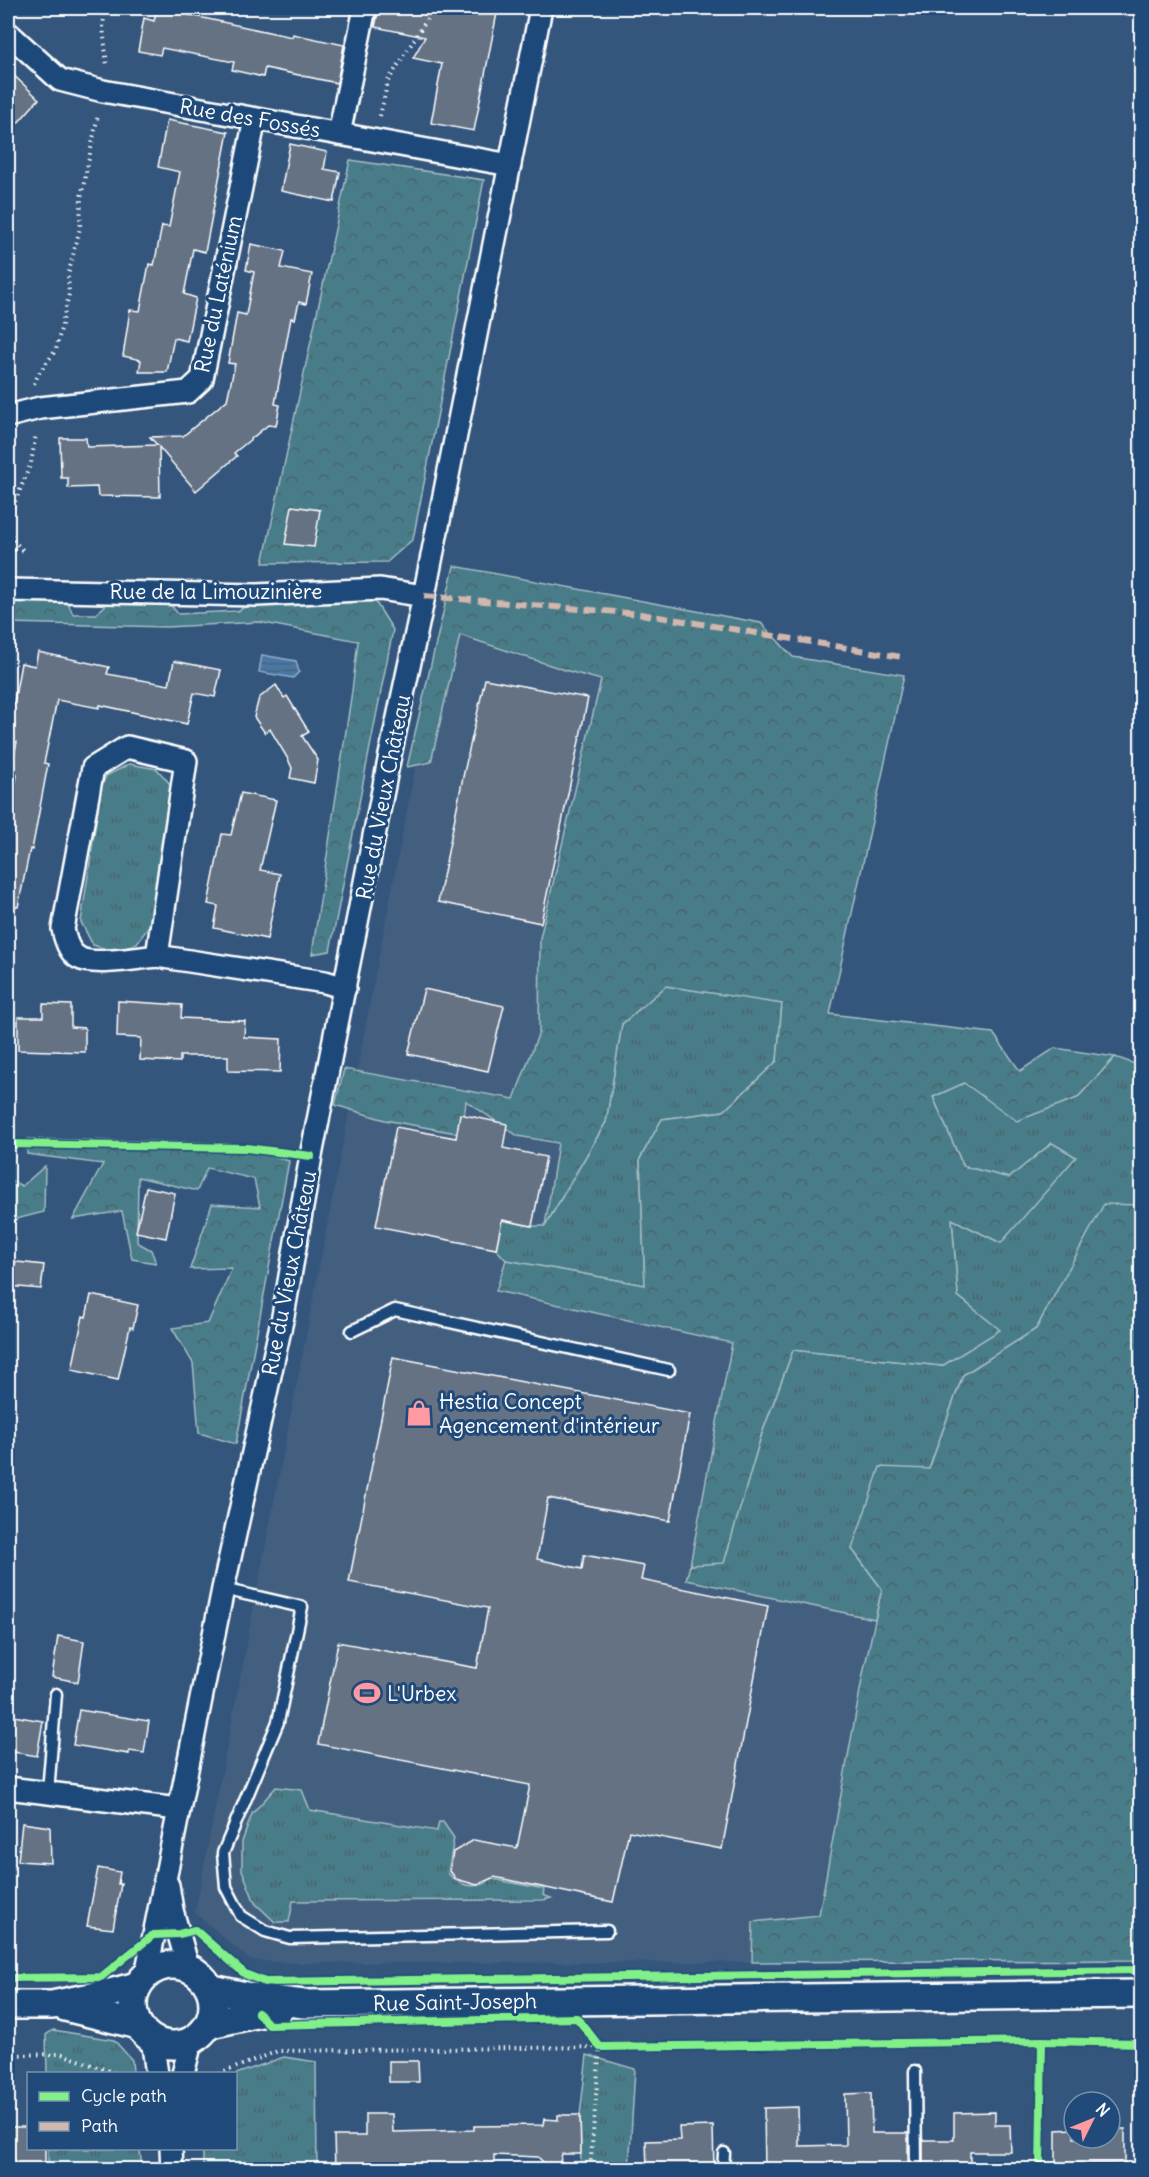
<svg xmlns="http://www.w3.org/2000/svg" width="1149" height="2177" font-family="Delius,sans-serif">
<style>
.built{fill:#435e7f}
.grass{fill:url(#grass-tufts);stroke:#a4bec4;stroke-width:1.5}
.forest{fill:url(#forest-crowns);stroke:#a4bec4;stroke-width:1.5}
.water{fill:url(#water-rules);stroke:#92aeca;stroke-width:1.5}
.building{fill:#657284;stroke:#fff;stroke-width:1.5}
.lines{fill:none;stroke-linecap:round;stroke-linejoin:round}
.service-casing{stroke:#fff;stroke-width:15}
.minor-casing{stroke:#fff;stroke-width:26}
.tertiary-casing{stroke:#fff;stroke-width:32}
.path{stroke:#fff;stroke-width:4;stroke-dasharray:1.5 4.5;stroke-linecap:butt}
.service{stroke:#1f4a7a;stroke-width:10}
.minor{stroke:#1f4a7a;stroke-width:21}
.tertiary{stroke:#1f4a7a;stroke-width:27}
.quiet{stroke:#d1b7ad;stroke-width:6;stroke-dasharray:12 6;stroke-linecap:butt}
.cycleway-casing{stroke:#1f4a7a;stroke-width:11}
.cycleway{stroke:#82f089;stroke-width:8}
.labels{text-anchor:middle;dominant-baseline:central;stroke-width:6;stroke-linejoin:round;paint-order:stroke}
.street-label{font-size:21px;fill:#fff;stroke:#1f4a7a}
.poi-label{font-size:21px;fill:#fff;stroke:#1f4a7a;text-anchor:start}
</style>
<defs>
<pattern id="grass-tufts" width="24" height="20" patternUnits="userSpaceOnUse" patternTransform="scale(1.5)"><rect width="24" height="20" fill="#497c89"/><path d="M3 7l-1-3M5 7V3M7 7l1-3M15 17l-1-3M17 17v-4M19 17l1-3" fill="none" stroke="#4a646a"/></pattern>
<pattern id="forest-crowns" width="20" height="18" patternUnits="userSpaceOnUse" patternTransform="scale(1.5)"><rect width="20" height="18" fill="#497c89"/><path d="M2 6a3 3 0 1 1 6 0M12 15a3 3 0 1 1 6 0" fill="none" stroke="#4a646a"/></pattern>
<pattern id="water-rules" width="6" height="5" patternUnits="userSpaceOnUse" patternTransform="scale(1.5)"><rect width="6" height="5" fill="#4a78a6"/><path d="M0 2.5h6" fill="none" stroke="#4b6279"/></pattern>
</defs>
<rect width="100%" height="100%" fill="#34567d"/>
<filter id="ink" filterUnits="userSpaceOnUse"><feTurbulence type="fractalNoise" baseFrequency=".0167" numOctaves="2"/><feDisplacementMap in="SourceGraphic" scale="12" xChannelSelector="R" yChannelSelector="G"/><feConvolveMatrix kernelMatrix="1 2 1 2 8 2 1 2 1" color-interpolation-filters="sRGB"/></filter>
<g filter="url(#ink)">
<polygon class="built" points="444,618 883,697 730,1486 890,1525 815,1962 296,1963 250,1960 195,1913"/>
<g class="grass">
<polygon points="129,764 157,769 171,785 150,925 137,943 117,952 93,945 81,922 101,788 106,776"/>
<polygon points="666,986 782,1003 777,1061 724,1111 662,1119 640,1159 645,1285 506,1260 496,1249 502,1220 532,1226 545,1226 606,1122 622,1024"/>
<polygon points="1115,1057 1141,1066 1141,1205 1104,1205 1036,1329 963,1375 929,1469 852,1549 882,1589 875,1619 686,1580 690,1565 724,1562 761,1436 793,1350 942,1366 999,1330 958,1296 952,1219 1001,1243 1052,1143 1009,1178 963,1166 933,1097 964,1083 1077,1098"/>
<path d="M276,1787L302,1790L310,1810L437,1831L439,1822H443L454,1838L448,1873C458,1885 472,1889 486,1883L488,1878L544,1889L543,1895L551,1898L543,1900L293,1901L289,1922H275L255,1903L242,1870V1842L252,1814Z"/>
<polygon points="53,2030 114,2040 132,2060 133,2073 47,2073 46,2035"/>
<polygon points="587,2055 635,2069 629,2169 581,2169 580,2115"/>
<polygon points="284,2057 316,2062 317,2169 203,2169 203,2149 236,2148 236,2074"/>
<polygon points="48,2149 140,2149 142,2169 48,2169"/>
</g>
<g class="forest">
<polygon points="350,160 484,180 413,539 387,562 263,563"/>
<polygon points="454,566 761,623 793,657 904,675 830,1014 993,1033 1020,1071 1055,1048 1115,1057 1077,1098 1017,1121 964,1083 933,1097 963,1166 1009,1178 1052,1143 1076,1157 1001,1243 952,1219 958,1296 1000,1330 942,1366 793,1350 761,1436 724,1563 690,1565 732,1343 496,1291 506,1260 645,1285 640,1159 662,1119 724,1111 777,1061 782,1004 666,986 622,1024 606,1122 545,1226 558,1143 518,1136 466,1101 462,1134 385,1120 335,1105 344,1069 514,1099 539,1032 540,938 601,680 568,671 460,635 431,762 407,767"/>
<polygon points="8,596 66,599 73,614 96,614 109,602 170,604 178,614 238,611 248,605 375,601 393,630 330,951 312,954 352,691 358,641 259,622 167,627 8,623"/>
<polygon points="28,1139 230,1143 289,1161 236,1444 199,1433 193,1363 172,1328 208,1323 232,1268 190,1269 212,1204 260,1207 254,1179 207,1168 197,1191 138,1177 137,1242 151,1250 156,1263 132,1259 122,1211 73,1219 103,1164 27,1154"/>
<polygon points="45,1166 44,1212 8,1221 8,1179 22,1186"/>
<polygon points="1104,1204 1141,1205 1141,1960 752,1962 753,1922 819,1915 863,1674 882,1589 852,1549 880,1467 929,1469 963,1375 1036,1329"/>
</g>
<polygon class="water" points="262,655 296,661 299,672 293,678 259,672"/>
<g class="building">
<polygon points="157,8 191,8 189,15 292,37 293,34 344,45 337,83 265,68 263,77 232,70 234,62 162,48 160,55 138,51 144,18 154,21"/>
<polygon points="379,8 498,8 474,131 431,123 442,64 413,58 425,37 375,27"/>
<polygon points="8,70 39,99 8,134"/>
<polygon points="167,120 228,132 205,252 193,249 184,294 196,298 187,341 174,338 167,372 139,372 141,360 123,356 130,310 140,311 149,264 154,265 162,226 169,227 180,172 158,167"/>
<polygon points="290,144 327,152 324,169 340,172 334,202 281,191"/>
<polygon points="251,244 285,251 281,268 312,274 306,304 299,302 295,319 291,318 275,404 280,405 276,426 268,425 234,453 237,456 196,491 159,447 160,497 98,496 97,487 68,488 68,478 61,478 60,438 86,438 87,447 157,445 150,437 183,436 227,400 235,364 228,363 237,313 246,315 254,272 246,270"/>
<polygon points="292,506 320,510 314,547 285,544"/>
<polygon points="38,652 109,667 107,674 169,685 174,661 221,670 215,697 194,693 187,724 100,705 99,708 57,700 44,763 48,764 32,850 30,849 18,907 8,906 8,816 10,816 17,775 10,774 17,742 8,739 8,736 21,663 35,666"/>
<polygon points="485,679 588,698 541,923 438,902 463,777"/>
<polygon points="276,685 284,698 287,696 309,732 302,736 318,760 314,783 290,778 292,768 288,759 270,729 265,733 254,717 259,698"/>
<polygon points="241,793 276,800 260,870 280,874 267,939 214,928 218,906 208,904 222,834 231,835"/>
<polygon points="424,989 504,1006 488,1071 408,1054"/>
<polygon points="118,1001 182,1005 181,1018 245,1021 244,1037 281,1039 280,1072 228,1071 228,1056 180,1056 180,1062 140,1060 141,1038 117,1037"/>
<polygon points="43,1004 71,1005 71,1027 85,1028 85,1052 18,1050 18,1017 43,1017"/>
<polygon points="460,1114 507,1124 503,1148 546,1157 532,1226 502,1220 496,1249 376,1226 396,1127 456,1138"/>
<polygon points="146,1187 175,1193 166,1238 136,1232"/>
<polygon points="8,1261 44,1265 41,1289 8,1286"/>
<polygon points="91,1295 138,1305 133,1328 130,1327 118,1380 72,1370 83,1316 86,1317"/>
<polygon points="393,1357 690,1414 670,1521 548,1498 537,1559 582,1569 584,1555 644,1566 641,1580 768,1606 722,1849 629,1831 613,1902 494,1877 477,1885 456,1879 450,1871 453,1852 474,1840 517,1848 530,1785 318,1744 338,1642 477,1668 488,1608 349,1582"/>
<polygon points="58,1636 84,1641 78,1682 52,1677"/>
<polygon points="79,1710 149,1721 144,1753 129,1751 129,1754 73,1745"/>
<polygon points="8,1715 43,1721 37,1756 8,1751"/>
<polygon points="22,1823 50,1827 51,1863 18,1861"/>
<polygon points="98,1868 120,1872 118,1884 121,1884 113,1929 87,1926"/>
<polygon points="389,2061 418,2061 419,2082 389,2082"/>
<polygon points="871,2093 872,2133 908,2133 908,2169 765,2169 764,2108 798,2107 799,2146 846,2145 845,2094"/>
<polygon points="995,2112 995,2125 1010,2125 1011,2152 970,2152 970,2165 923,2166 923,2140 954,2140 954,2113"/>
<polygon points="365,2114 392,2114 393,2132 474,2130 474,2126 543,2125 544,2119 558,2120 558,2115 580,2115 581,2154 562,2154 558,2169 550,2169 538,2157 494,2155 494,2168 335,2169 334,2136 365,2136"/>
<polygon points="713,2126 714,2169 647,2169 646,2141 680,2140 679,2127"/>
<polygon points="8,2127 28,2127 28,2148 45,2148 45,2169 8,2169"/>
<polygon points="1074,2129 1074,2138 1110,2138 1110,2129 1125,2129 1125,2163 1056,2164 1056,2130"/>
</g>
<g class="lines">
<g class="service-casing">
<g id="service">
<polyline points="352,1331 395,1310 669,1370"/>
<polyline points="223,1589 302,1607 278,1722 223,1853 226,1887 241,1916 265,1931 290,1938 607,1931"/>
<polyline points="48,1792 56,1694"/>
<polyline points="915,2071 916,2170"/>
<polyline points="723,2170 724,2153"/>
</g>
</g>
<g class="minor-casing">
<g id="minor">
<polyline points="8,33 60,80 103,91 510,165"/>
<polyline points="339,134 365,8"/>
<polyline points="8,416 40,408 188,392 202,379 255,119"/>
<polyline points="8,590 257,595 380,589 424,596"/>
<path d="M127,747L186,761L157,956C139,958 93,966 79,958C69,953 65,939 63,929L93,768Z"/>
<polyline points="157,956 325,982 345,988"/>
<polyline points="8,1788 178,1809"/>
<polyline points="168,1885 172,1910 188,1967"/>
<polyline points="146,1975 223,1589 283,1316 311,1156 389,760 424,596 541,8"/>
<polyline points="152,2039 157,2074"/>
<polyline points="183,2074 191,2042"/>
<polyline points="171,2148 172,2170"/>
</g>
</g>
<g class="tertiary-casing">
<g id="tertiary">
<circle cx="173" cy="2005" r="40"/>
<polyline points="212,1989 255,1998 304,2004 1142,1994"/>
<polyline points="8,2005 52,2005 106,1994 137,1986"/>
<polyline points="65,2007 138,2025"/>
<polyline points="210,2024 279,2009"/>
</g>
</g>
<g class="path">
<polyline points="105,8 103,26 107,66"/>
<polyline points="380,116 388,81 434,8"/>
<polyline points="34,384 39,373 56,350 69,294 68,275 80,228 81,197 98,115"/>
<polyline points="8,550 24,551 13,540 8,526 11,512 31,463 36,434"/>
<polyline points="8,2055 62,2054 117,2074"/>
<polyline points="219,2074 278,2051 600,2047 590,2170"/>
</g>
<use href="#service" class="service"/>
<use href="#minor" class="minor"/>
<use href="#tertiary" class="tertiary"/>
<polyline class="quiet" points="424,596 641,614 902,657"/>
<g class="cycleway-casing">
<g id="cycleway">
<polyline points="8,1144 246,1148 311,1156"/>
<polyline points="8,1978 101,1977 153,1935 179,1934 195,1930 245,1974 265,1982 1142,1970"/>
<polyline points="258,2013 269,2025 577,2018 600,2047 1042,2041 1142,2043"/>
<polyline points="1040,2170 1042,2041"/>
</g>
</g>
<use href="#cycleway" class="cycleway"/>
</g>
</g>
<defs>
<g id="shop-bare" transform="scale(2.07)"><path d="M-5-2.5h2.3a2.7 3.5 0 0 1 5.4 0H5L5.5 6h-11ZM-1.5-2.5h3a1.5 2.3 0 0 0-3 0Z" fill="#ff9aa2" stroke="#1f4a7a" stroke-width="2.5" paint-order="stroke"/></g>
<g id="stadium-bare" transform="scale(2.07)"><path d="M0-5a6.5 5 0 1 0 0 10a6.5 5 0 1 0 0-10ZM-3.5-1.8h7v3.6h-7Z" fill="#ff9aa2" stroke="#1f4a7a" stroke-width="2.5" paint-order="stroke"/></g>
</defs>
<g fill-rule="evenodd">
<use href="#shop-bare" x="419" y="1413"/>
<use href="#stadium-bare" x="367" y="1693"/>
</g>
<g class="labels">
<g class="street-label">
<text transform="translate(250 118) rotate(10)">Rue des Fossés</text>
<text transform="translate(218 294) rotate(-78)">Rue du Laténium</text>
<text x="216" y="591">Rue de la Limouzinière</text>
<text transform="translate(383 797) rotate(-79)">Rue du Vieux Château</text>
<text transform="translate(289 1273) rotate(-79)">Rue du Vieux Château</text>
<text transform="translate(455 2002) rotate(-1)">Rue Saint-Joseph</text>
</g>
<g class="poi-label">
<text x="439" y="1401">Hestia Concept<tspan x="439" dy="24">Agencement d'intérieur</tspan></text>
<text x="387" y="1693">L'Urbex</text>
</g>
</g>
<rect width="1149" height="2177" fill="none" stroke="#1f4a7a" stroke-width="30"/>
<rect x="15" y="15" width="1119" height="2147" fill="none" stroke="#fff" stroke-width="2" filter="url(#ink)"/>
<rect x="27" y="2072" width="210" height="78" fill="#1f4a7a" stroke="#7992af" stroke-width="1.5"/>
<rect x="39" y="2092" width="30" height="9" fill="#82f089" stroke="#7992af" stroke-width="1.5"/>
<text x="81" y="2102" font-size="18" fill="#ffffff">Cycle path</text>
<rect x="39" y="2122" width="30" height="9" fill="#d1b7ad" stroke="#7992af" stroke-width="1.5"/>
<text x="81" y="2132" font-size="18" fill="#ffffff">Path</text>
<g transform="translate(1092 2120) rotate(47)"><circle r="28" fill="#1f4a7a" stroke="#7992af" stroke-width="1.5"/>
<path d="M0-4.5L10 22L0 15L-10 22Z" fill="#ff9aa2"/>
<text y="-9" font-size="16" font-weight="bold" text-anchor="middle" fill="#ffffff">N</text>
</g>
</svg>
